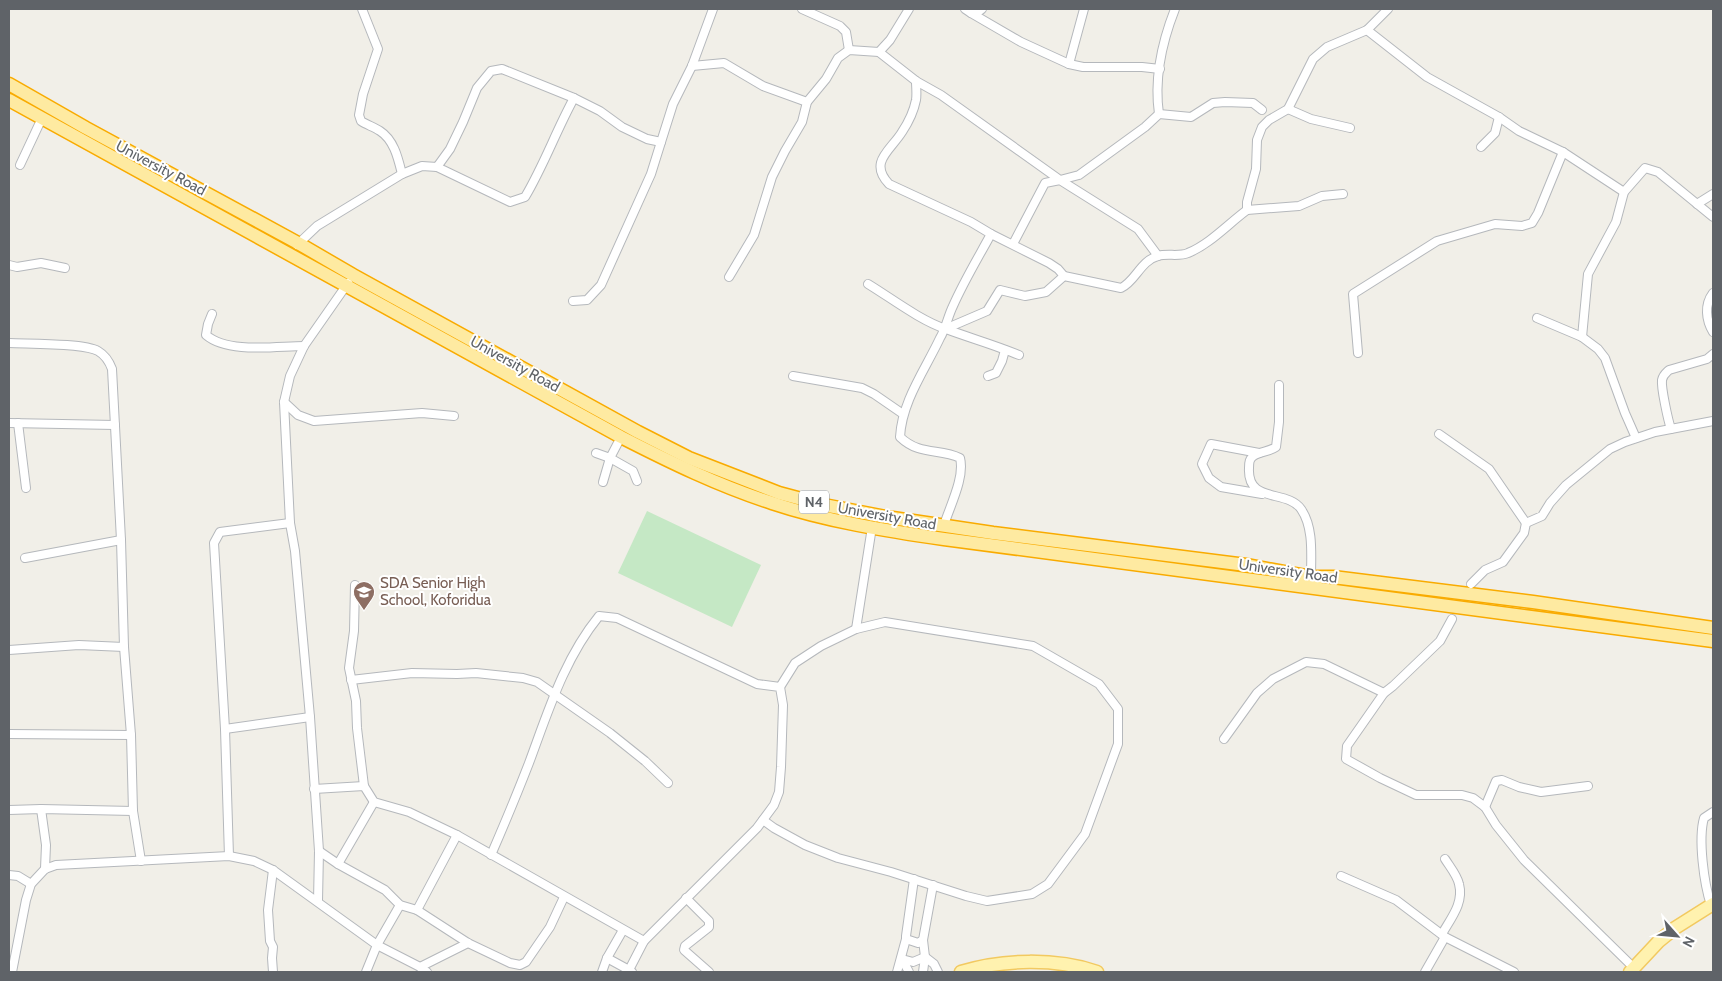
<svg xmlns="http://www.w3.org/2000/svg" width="1722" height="981" font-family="Cabin,sans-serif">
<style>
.green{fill:#c5e8c5}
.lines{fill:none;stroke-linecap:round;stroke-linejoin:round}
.minor-casing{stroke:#b5b8bc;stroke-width:10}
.primary-casing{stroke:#f2c960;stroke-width:15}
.trunk-casing{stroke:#f9ab00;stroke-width:15}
.minor{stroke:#fff;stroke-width:8}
.primary{stroke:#fff2af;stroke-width:12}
.trunk{stroke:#feeaa1;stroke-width:12}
.labels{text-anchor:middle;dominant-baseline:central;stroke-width:4;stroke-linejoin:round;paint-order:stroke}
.shield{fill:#fff;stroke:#8f9295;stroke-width:1}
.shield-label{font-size:14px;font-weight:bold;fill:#5f6368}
.street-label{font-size:15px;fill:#5f6368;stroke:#fff}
.education-label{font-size:15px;fill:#785e54;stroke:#fff;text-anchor:start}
</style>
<rect width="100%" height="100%" fill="#f1efe8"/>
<polygon class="green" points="647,511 761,565 732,627 618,573"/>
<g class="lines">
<g class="minor-casing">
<g id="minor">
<path d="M362,9L378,49L363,94L359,115L361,121C367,125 374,127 380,131C394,140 398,158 402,174"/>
<polyline points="802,9 840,26 846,32 849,50"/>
<polyline points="965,9 971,13 977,13 982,9"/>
<polyline points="971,13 1021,42 1069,64 1083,67 1142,67 1160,69"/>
<polyline points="1367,30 1427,77 1499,117 1519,131 1563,152 1624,192"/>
<polyline points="879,52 890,40 909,9"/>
<polyline points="1069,64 1084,9"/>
<polyline points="692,66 724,63 763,86 807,102"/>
<path d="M916,81C916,87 917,94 916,100C914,110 908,123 902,132C891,150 868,162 889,184L971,222L991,234C978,258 964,281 953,306C948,316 946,328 940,338C925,370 902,401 900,437C920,456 939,448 960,458C965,477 950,506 944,525"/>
<polyline points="1288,109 1311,119 1350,128"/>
<path d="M1159,114C1154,79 1162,42 1175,9"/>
<polyline points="1481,147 1495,133 1499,117"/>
<polyline points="20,165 42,118"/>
<path d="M437,167L510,202L525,197C544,165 556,131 574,98"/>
<polyline points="1697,204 1713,194"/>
<polyline points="1247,210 1299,206 1322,196 1343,194"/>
<polyline points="991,234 1049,263 1058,269 1064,276"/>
<polyline points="1013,244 1045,183 1060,180 1138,229 1158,256"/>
<polyline points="297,245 317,226 402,174 422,166 437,167 450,149 463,122 477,88 491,71 502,69 574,98 600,111 622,127 647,139 661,142 673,104 692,66 713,9"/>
<polyline points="9,265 17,267 41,263 65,268"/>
<polyline points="729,277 754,235 772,177 785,151 802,122 807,102 826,79 838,58 849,50 879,52 916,81 941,95 1060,180 1079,175 1145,127 1159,114 1191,117 1213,103 1225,102 1253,103 1262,110"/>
<path d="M868,284C891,298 921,321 946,329C970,338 995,345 1019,355"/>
<path d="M1713,293C1704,305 1706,320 1713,332"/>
<polyline points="573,301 587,300 601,285 651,174 661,142"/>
<path d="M212,314L208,324L206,335C228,354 277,346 304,346"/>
<polyline points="1537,318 1582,337 1598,349 1605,358 1625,413 1636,438"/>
<path d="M945,329L987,311L1000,290L1025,296L1046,292L1064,276L1121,288C1136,281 1140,261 1158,256C1167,253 1179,257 1188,253C1210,244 1228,224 1247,210V202L1256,169L1257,140L1262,127L1269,120L1288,109L1313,59L1327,47L1367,30L1388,9"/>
<polyline points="1582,337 1588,274 1616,222 1624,192 1645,168 1658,172 1713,217"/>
<path d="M9,343C28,344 84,343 98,351C105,355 109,361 112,369L121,540L124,647L131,735L133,811L141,861"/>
<polyline points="1358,353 1353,294 1437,241 1495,224 1522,226 1532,223 1538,213 1563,152"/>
<polyline points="793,376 862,388 874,394 903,414"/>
<polyline points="988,376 996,373 1002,361 1005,350"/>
<path d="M1279,385V422L1276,447C1269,452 1261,451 1255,455C1249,458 1249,463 1249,468C1247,504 1287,489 1301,509C1314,528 1311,555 1311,577"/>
<polyline points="284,402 298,415 314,421 422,413 454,416"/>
<polyline points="9,423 115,425"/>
<polyline points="18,423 26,488"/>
<path d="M1671,429C1668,420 1661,388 1662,380C1663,375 1666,373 1669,370L1707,359L1713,354"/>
<polyline points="1439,434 1489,469 1526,523 1542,516 1550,503 1566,485 1610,449 1625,442 1655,432 1713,421"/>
<polyline points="621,437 610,458 633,471 637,481"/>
<polyline points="596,453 610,458 603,482"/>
<polyline points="1259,453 1211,444 1202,464 1209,478 1221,487 1262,494"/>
<polyline points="25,558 121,540"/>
<polyline points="1471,584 1485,570 1503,562 1524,533 1526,523"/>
<polyline points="355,585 354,631 349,668 356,701 357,728 364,786"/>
<polyline points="1452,619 1440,641 1393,686 1384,693 1347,746 1346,759 1380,778 1416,795 1462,795 1473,798 1485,807 1496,825 1524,860 1634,968"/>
<polyline points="856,629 872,527"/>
<polyline points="9,650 79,645 124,647"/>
<polyline points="351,680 412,673 457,674 476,673 523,678 537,682 610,733 645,761 668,783"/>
<polyline points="225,729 310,717"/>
<polyline points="9,734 131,735"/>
<polyline points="1224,739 1257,693 1273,679 1306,662 1324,664 1384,693"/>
<polyline points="314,789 364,786 374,802 409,812 457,835 644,941"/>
<polyline points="1485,807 1496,781 1502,780 1519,787 1541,792 1588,786"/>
<polyline points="41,809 46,845 45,869"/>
<polyline points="9,810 41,809 133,811"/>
<polyline points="763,820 774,828 805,845 838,858 891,872 966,896 987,901 1032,894 1048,884 1085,834 1118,744 1118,709 1099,684 1033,646 885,622 856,629 821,646 795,663 780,687"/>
<polyline points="319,851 338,864 385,890 400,905 417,910 468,943 510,963 520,965 526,962 550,927 564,897"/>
<path d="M491,855C504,825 517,794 529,763C548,712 564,659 599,616L617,618L757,684L780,687L783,705L781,767L779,792L774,805L757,828L644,941L629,970L632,972"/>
<polyline points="229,856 225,729 214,543 220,532 290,523"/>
<polyline points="338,864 374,802"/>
<polyline points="273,870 268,910 270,941 273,947 272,958 273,972"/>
<polyline points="9,875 18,876 31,884"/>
<polyline points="1341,876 1396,900 1445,937 1514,972"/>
<polyline points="914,879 906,936 906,939 918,943 923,940 933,885"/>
<polyline points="686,898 709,921 709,927 685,946 684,950 709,972"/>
<polyline points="318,901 319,851 310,717 295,551 290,523 284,402 290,376 304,346 348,283"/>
<path d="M1711,905C1704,884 1698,839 1704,818L1713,812"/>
<polyline points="417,910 457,835"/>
<path d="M1442,934C1451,918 1464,903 1459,884C1457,875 1450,867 1445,859"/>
<polyline points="925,957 934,964 938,972"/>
<polyline points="607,958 629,970"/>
<polyline points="902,959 913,962 925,957"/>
<polyline points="902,959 909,972"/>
<polyline points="420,967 468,943"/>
<polyline points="12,972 26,900 31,884 45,869 56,865 229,856 254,861 273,870 377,945 420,967 427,972"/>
<polyline points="366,972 377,945 400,905"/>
<polyline points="602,972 607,958 623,930"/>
<polyline points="897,972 906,939"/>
<polyline points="923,972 925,957 923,940"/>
<polyline points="1425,972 1445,937"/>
</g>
</g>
<g class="primary-casing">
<g id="primary">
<path d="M961,972C1003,959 1056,958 1097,972"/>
<polyline points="1630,972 1659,941 1675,928 1713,904"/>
</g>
</g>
<g class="trunk-casing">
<g id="trunk">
<polyline points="9,84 86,128 298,243 353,275 638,432 689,458 779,493 824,505 886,517 993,533 1246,565 1311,577 1333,577 1533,602 1713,628"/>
<path d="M9,100L621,437C670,462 719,486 772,503C826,521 887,531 944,539L1713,641"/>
</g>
</g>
<use href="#minor" class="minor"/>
<use href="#primary" class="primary"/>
<use href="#trunk" class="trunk"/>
</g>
<defs>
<g id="school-pin" transform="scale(1.125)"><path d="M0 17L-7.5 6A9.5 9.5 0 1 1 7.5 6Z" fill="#8d6e63" stroke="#fff"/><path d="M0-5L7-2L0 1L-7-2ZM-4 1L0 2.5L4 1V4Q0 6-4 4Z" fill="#fff"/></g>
</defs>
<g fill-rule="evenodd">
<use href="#school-pin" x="364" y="592"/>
</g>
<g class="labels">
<rect class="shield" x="799" y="490.5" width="30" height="23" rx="4"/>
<g class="shield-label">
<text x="814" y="502">N4</text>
</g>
<g class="street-label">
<text transform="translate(161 168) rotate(28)">University Road</text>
<text transform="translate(515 364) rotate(29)">University Road</text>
<text transform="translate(887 516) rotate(10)">University Road</text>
<text transform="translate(1288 571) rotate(8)">University Road</text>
</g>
<g class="education-label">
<text x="380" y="583">SDA Senior High<tspan x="380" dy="17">School, Koforidua</tspan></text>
</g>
</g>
<rect width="1722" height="981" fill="none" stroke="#5f6368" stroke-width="20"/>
<g transform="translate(1677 936) rotate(117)" stroke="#ffffff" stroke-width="4" paint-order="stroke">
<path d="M0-4L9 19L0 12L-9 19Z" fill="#5f6368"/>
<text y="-8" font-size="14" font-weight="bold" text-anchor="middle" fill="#5f6368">N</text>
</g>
</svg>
